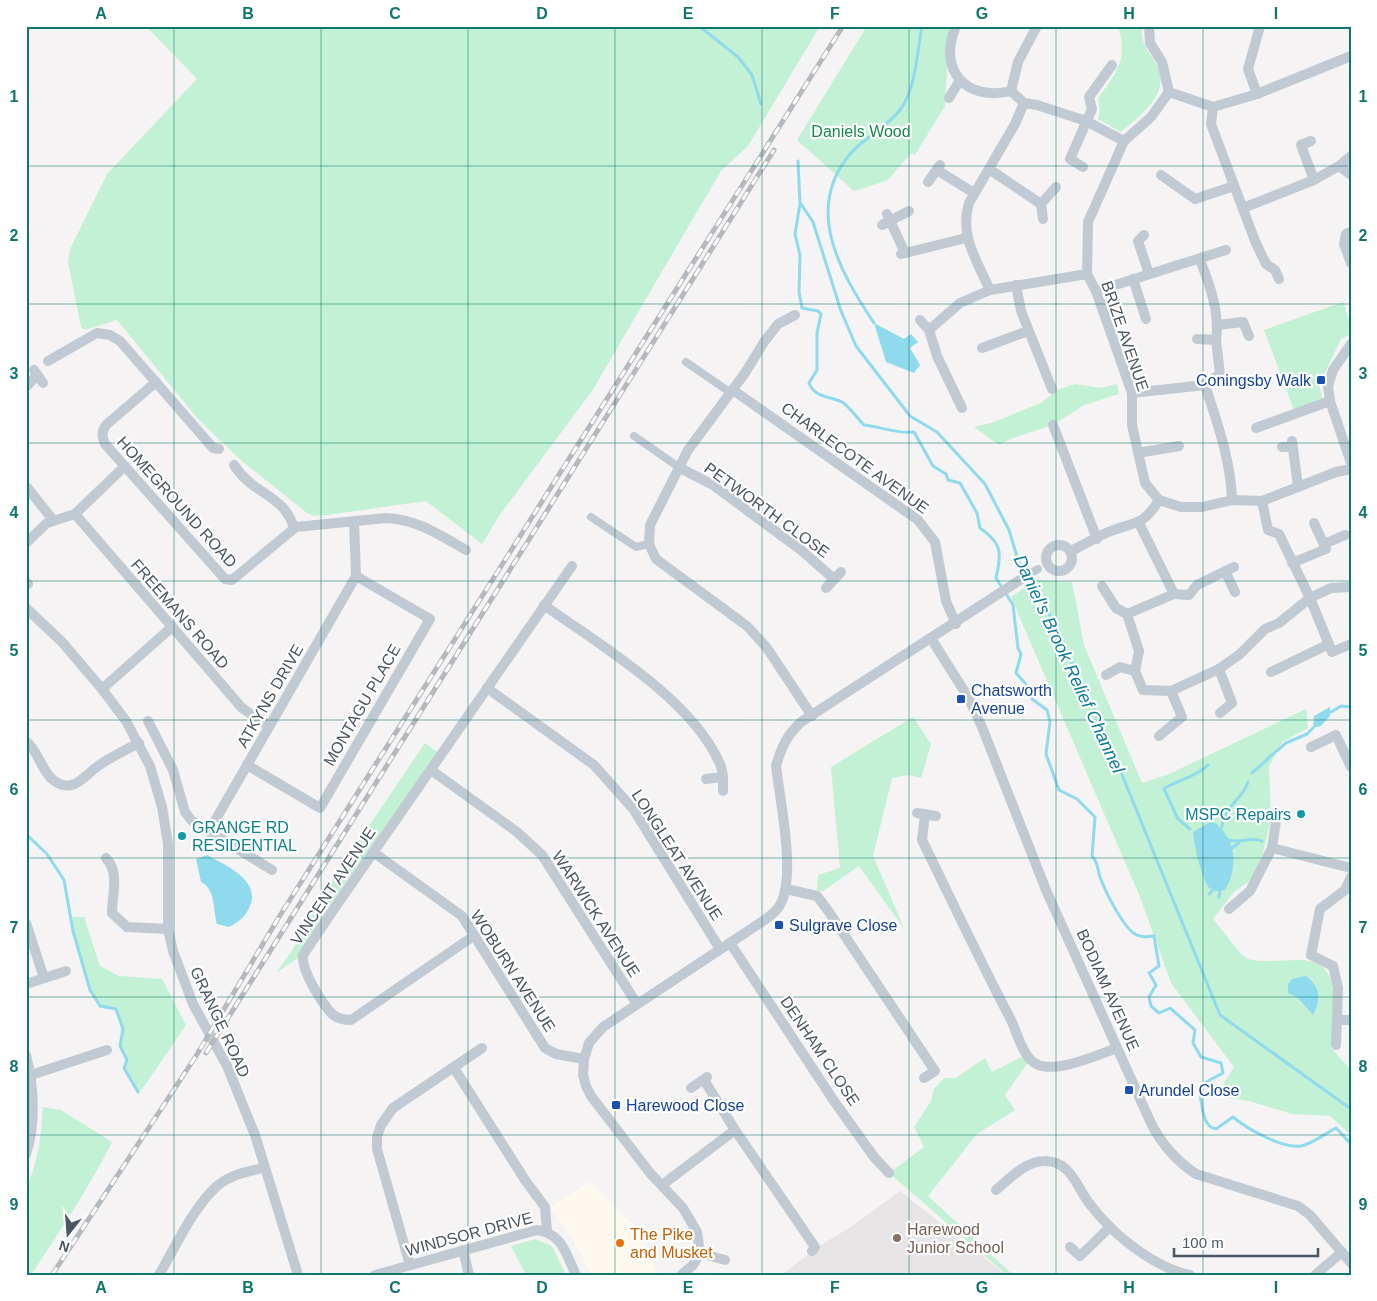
<svg xmlns="http://www.w3.org/2000/svg" width="1377" height="1301" font-family="Arial,sans-serif">
<style>
.commercial{fill:#fdf9ef}
.education{fill:#e6e4e5}
.green{fill:#c3f1d5}
.water{fill:#90daee}
.lines{fill:none;stroke-linecap:round;stroke-linejoin:round}
.stream{stroke:#90daee;stroke-width:3}
.pedestrian{stroke:#c1cad2;stroke-width:8}
.minor{stroke:#c1cad2;stroke-width:10}
.rail-casing{stroke:#b5b8bd;stroke-width:5}
.rail{stroke:#fff;stroke-width:3;stroke-dasharray:9;stroke-linecap:butt}
.grid{fill:none;stroke:#0f766e;stroke-width:1;stroke-opacity:0.55}
.transit-dot{fill:#1a4fb4;stroke:#fff;stroke-width:2}
.culture-dot{fill:#0f9aa8;stroke:#fff;stroke-width:2}
.education-dot{fill:#8d6e63;stroke:#fff;stroke-width:2}
.food-dot{fill:#e8710a;stroke:#fff;stroke-width:2}
.labels{text-anchor:middle;dominant-baseline:central;stroke-width:4.5;stroke-linejoin:round;paint-order:stroke}
.park-label{font-size:16px;fill:#17864f;stroke:#fff}
.street-label{font-size:16px;fill:#4a5661;stroke:#fff}
.transit-label{font-size:16px;fill:#164399;stroke:#fff;text-anchor:start}
.culture-label{font-size:16px;fill:#0d838f;stroke:#fff;text-anchor:end}
.education-label{font-size:16px;fill:#785e54;stroke:#fff;text-anchor:start}
.food-label{font-size:16px;fill:#c56008;stroke:#fff;text-anchor:start}
.water-label{font-size:18px;font-style:italic;fill:#0c7c9b;stroke:#fff}
.neatline{fill:none;stroke:#0f766e;stroke-width:2}
.grid-label{font-size:16px;text-anchor:middle;font-weight:bold;fill:#0f766e}
</style>
<rect width="100%" height="100%" fill="#f5f3f3"/>
<polygon class="commercial" points="590,1181 639,1231 658,1275 591,1275 580,1251 551,1207"/>
<polygon class="education" points="900,1191 1006,1275 782,1275 812,1251 855,1224"/>
<g class="green">
<polygon points="146,26 820,26 748,146 721,171 592,391 499,516 482,544 426,501 327,515 314,516 307,513 242,461 198,419 117,320 85,330 81,327 68,262 70,249 107,174 197,79"/>
<polygon points="867,26 953,26 949,35 945,106 915,155 911,153 888,180 854,191 797,140"/>
<path d="M1118,26H1142C1140,43 1149,52 1157,65C1172,94 1138,117 1121,132L1098,119L1100,112L1098,99C1116,72 1129,60 1118,26Z"/>
<polygon points="1343,302 1351,326 1351,334 1341,339 1319,385 1323,402 1295,413 1264,330"/>
<polygon points="1075,384 1101,388 1117,384 1119,394 1084,405 1053,425 1010,439 999,445 974,427 991,423 1041,403 1057,390"/>
<path d="M1036,580L1072,582L1084,645L1142,783L1169,774L1306,709L1308,728L1282,742L1269,766L1271,819L1263,853L1252,879L1234,892L1213,919L1241,954L1248,959C1263,963 1282,960 1298,960C1347,959 1332,1014 1331,1048L1351,1070V1135L1330,1116L1292,1114L1249,1101L1216,1096L1234,1067L1171,983L1140,897L1011,597Z"/>
<polygon points="913,717 931,744 921,778 909,775 892,778 873,856 905,930 859,866 823,891 817,891 818,875 840,868 831,767"/>
<polygon points="425,743 438,753 298,958 276,973 292,951 325,891"/>
<path d="M71,917H84L100,966L119,976L162,979L186,1025L143,1088L138,1092L124,1068L127,1060L120,1046L123,1029L116,1009L100,1006C85,981 75,946 71,917Z"/>
<polygon points="1027,1054 1031,1058 1005,1095 1015,1110 977,1134 928,1196 1013,1275 1007,1275 889,1173 924,1147 914,1127 931,1101 934,1089 944,1078 956,1078 985,1058 992,1072"/>
<path d="M43,1107L61,1110L112,1142C89,1188 60,1231 31,1275H26V1187C39,1162 41,1135 43,1107Z"/>
<polygon points="535,1239 552,1246 566,1275 526,1275 511,1246"/>
</g>
<g class="water">
<polygon points="874,323 904,339 911,334 918,342 910,348 920,365 914,373 886,362"/>
<polygon points="1330,707 1330,716 1321,726 1313,728 1314,716"/>
<path d="M1212,821C1236,836 1239,867 1225,890L1216,891L1209,888C1199,870 1196,852 1193,832Z"/>
<path d="M207,855C226,865 261,881 250,906C246,916 239,922 229,927L217,924C213,911 216,889 201,882L196,859Z"/>
<path d="M1306,976C1321,987 1321,1000 1313,1015L1298,998L1288,993V984L1292,979Z"/>
</g>
<g class="lines">
<g class="stream">
<polyline points="699,26 738,57 752,75 761,104"/>
<path d="M798,161L800,204L795,234L800,255L799,292L802,308L818,311L821,314L817,333V370L809,383C815,398 829,396 842,402C850,407 857,418 864,425C882,427 897,434 914,432L933,466L946,474L948,480L960,483L977,513L980,528C1002,543 1002,553 996,578L1013,605L1018,648L1021,654L1016,673L1025,683L1032,699L1047,710L1050,722L1046,754L1059,790L1077,799L1095,817L1092,856C1099,864 1097,869 1100,877C1105,891 1123,927 1135,934C1141,938 1147,937 1154,936L1159,966L1149,973L1156,985L1149,997L1151,1006L1159,1013L1170,1008L1195,1030L1193,1043L1201,1057L1221,1063L1223,1073L1206,1082L1199,1091C1203,1104 1201,1126 1216,1129L1233,1117C1246,1128 1282,1149 1301,1146C1312,1144 1326,1133 1336,1128L1351,1144"/>
<polyline points="801,204 813,222 841,311 856,346 910,416 937,432 985,484 1009,530 1018,560 1042,599 1105,733 1220,1015 1351,1109"/>
<path d="M874,323C840,272 803,208 851,153C865,137 887,127 900,110C916,89 917,52 922,26"/>
<polyline points="1331,712 1341,706 1351,707"/>
<polyline points="1267,759 1286,743 1307,734 1313,728"/>
<polyline points="1252,773 1268,759"/>
<path d="M1222,827C1223,808 1245,796 1248,782"/>
<path d="M1190,829L1178,819L1164,789C1167,784 1197,777 1208,765"/>
<polyline points="26,834 47,854 64,880 73,931 90,990 100,1006 116,1009 123,1029 120,1046 127,1060 124,1068 138,1092"/>
<path d="M1229,840C1241,844 1250,836 1262,841"/>
<polyline points="1232,848 1239,843"/>
<polyline points="1209,894 1213,890"/>
<polyline points="1219,897 1220,890"/>
</g>
<g class="pedestrian">
<polyline points="686,362 731,393"/>
<polyline points="634,436 680,468"/>
<polyline points="591,517 636,547 649,544"/>
<polyline points="1023,578 1038,569"/>
</g>
<g class="minor">
<path d="M956,26C937,70 966,102 1011,91"/>
<polyline points="1037,26 1018,62 1011,91 1024,103 1037,105 1086,121 1124,141"/>
<polyline points="1149,26 1150,43 1162,62 1169,92"/>
<polyline points="1169,92 1151,117 1124,141 1088,222 1087,274 1096,291 1132,393 1132,425 1145,483 1159,500 1181,507 1202,507 1232,500 1262,501 1336,472 1351,469"/>
<polyline points="1169,92 1213,107 1257,94 1351,56"/>
<polyline points="1257,94 1248,69 1260,26"/>
<polyline points="949,98 960,80"/>
<polyline points="1213,107 1211,124 1255,241 1266,264 1275,270 1279,279"/>
<polyline points="1311,141 1301,145 1314,180"/>
<polyline points="1339,166 1351,156"/>
<polyline points="1083,167 1070,159 1092,109 1089,97 1112,65"/>
<polyline points="989,169 1041,204"/>
<polyline points="937,170 974,193"/>
<polyline points="1161,175 1195,199 1234,186"/>
<polyline points="928,182 940,165"/>
<polyline points="1243,208 1314,180 1339,166 1351,175"/>
<polyline points="887,214 905,253"/>
<polyline points="1043,219 1041,204 1056,187"/>
<polyline points="882,225 909,211"/>
<polyline points="1144,235 1138,241 1149,274"/>
<polyline points="901,254 966,238"/>
<path d="M1200,260C1210,285 1220,313 1216,340"/>
<polyline points="1351,263 1344,244 1346,234 1351,232"/>
<polyline points="1133,279 1146,319"/>
<polyline points="1016,285 1021,311 1052,389"/>
<path d="M990,290C977,261 959,235 969,203L1015,124L1024,103"/>
<polyline points="1096,291 1226,250"/>
<polyline points="795,315 778,324 764,342 745,373 688,450 650,525 649,544 656,559 747,626 767,648 812,716"/>
<polyline points="920,320 929,330"/>
<polyline points="1218,325 1243,322 1249,336"/>
<polyline points="1197,339 1216,340 1220,374 1205,385"/>
<polyline points="1351,344 1333,370 1328,386 1330,401 1351,463"/>
<polyline points="982,348 1028,331"/>
<polyline points="48,361 97,333 110,335 120,341 213,448 219,449"/>
<polyline points="34,370 43,383"/>
<path d="M156,382L106,425C101,432 102,436 105,444L225,579L232,580L296,527L386,518C416,519 440,535 466,550"/>
<path d="M1205,385C1217,422 1231,461 1232,500"/>
<polyline points="26,387 36,376"/>
<polyline points="733,390 918,520 935,542 946,601 956,624"/>
<polyline points="1132,393 1205,385"/>
<polyline points="962,408 937,356 929,330 960,303 990,290 1087,274"/>
<polyline points="1053,425 1097,539"/>
<polyline points="1256,428 1330,401"/>
<polyline points="1292,441 1298,486"/>
<polyline points="1282,447 1293,447"/>
<polyline points="1138,453 1179,446"/>
<path d="M234,465C253,495 284,494 294,528"/>
<polyline points="680,468 713,485 801,550 834,579"/>
<polyline points="26,486 53,520"/>
<polyline points="1262,501 1268,530 1279,534 1310,598 1332,652 1351,644"/>
<polyline points="75,514 242,708 269,726"/>
<polyline points="354,521 356,576"/>
<polyline points="1139,523 1174,594 1127,614 1139,651 1135,671 1143,690 1171,691 1219,669 1240,654 1265,629 1279,623 1310,598 1331,588 1351,587"/>
<polyline points="26,543 47,523 75,514 125,466"/>
<polyline points="1324,544 1345,535"/>
<circle cx="1059" cy="558" r="13"/>
<path d="M1071,551C1084,545 1097,536 1111,531C1135,522 1144,525 1159,500"/>
<polyline points="1292,563 1326,549 1314,523"/>
<polyline points="1225,571 1235,592"/>
<polyline points="26,582 28,584"/>
<polyline points="1102,586 1116,608 1127,614"/>
<polyline points="826,588 841,572"/>
<polyline points="1174,594 1189,595 1197,585 1234,567"/>
<path d="M544,605C601,646 692,699 720,764C724,772 723,782 723,791"/>
<polyline points="26,608 62,642 102,689 126,721 150,766 162,807 168,844 168,929 173,951 193,1004 227,1066 255,1135 298,1275"/>
<path d="M932,640L968,697L982,727L1046,890L1150,1121C1161,1144 1175,1160 1196,1174L1298,1206L1310,1215L1351,1263"/>
<polyline points="1219,669 1232,703 1220,713"/>
<polyline points="1271,672 1329,644"/>
<polyline points="1106,675 1120,667 1135,671"/>
<polyline points="487,688 594,765 634,810 720,949"/>
<polyline points="102,689 172,627"/>
<polyline points="148,721 173,770 185,812 192,821 272,870"/>
<polyline points="1159,736 1182,717 1171,691"/>
<path d="M26,741C38,751 41,769 52,779C72,796 84,776 98,766C111,757 125,750 139,743"/>
<polyline points="1311,747 1336,735 1351,767"/>
<polyline points="247,765 320,808 430,619 356,576"/>
<polyline points="431,770 517,832 542,855 637,1004"/>
<polyline points="706,779 723,777"/>
<polyline points="917,813 936,816"/>
<path d="M925,814L922,840C951,899 979,959 1010,1018C1017,1031 1022,1056 1036,1064C1056,1074 1097,1055 1117,1048"/>
<polyline points="209,831 356,576"/>
<polyline points="1272,848 1351,868"/>
<polyline points="373,852 462,916 545,1048 556,1054 584,1059"/>
<path d="M106,858C120,873 112,894 112,913L127,927L168,929"/>
<polyline points="786,889 817,896 829,912 935,1071 924,1078"/>
<polyline points="1229,909 1250,891 1272,848 1277,814"/>
<polyline points="26,923 44,978"/>
<path d="M475,935L351,1020C344,1020 337,1018 332,1014C321,1002 301,970 303,955L334,909L572,566"/>
<polyline points="730,943 834,1101 874,1157 889,1173"/>
<polyline points="26,984 66,971"/>
<polyline points="1337,1020 1351,1020"/>
<polyline points="1336,1045 1338,988 1333,966 1311,955 1320,909 1345,890 1351,877"/>
<path d="M26,1055C34,1085 36,1125 26,1154"/>
<polyline points="454,1068 525,1180 545,1207 547,1231"/>
<polyline points="31,1075 107,1050"/>
<polyline points="704,1080 735,1130 815,1247 812,1251"/>
<polyline points="691,1088 707,1077"/>
<polyline points="662,1185 735,1130"/>
<path d="M996,1190C1009,1179 1026,1161 1044,1161C1070,1160 1077,1187 1089,1203C1095,1211 1102,1219 1109,1226C1130,1247 1161,1269 1190,1275"/>
<polyline points="1070,1247 1080,1256 1110,1227"/>
<polyline points="463,1250 469,1275"/>
<polyline points="700,1253 725,1260"/>
<polyline points="410,1265 377,1149 377,1137 381,1125 393,1108 482,1048"/>
<path d="M159,1275C176,1246 192,1209 217,1186C230,1175 248,1171 264,1168"/>
<path d="M375,1275L537,1230C562,1233 566,1254 576,1275"/>
<path d="M681,1275L693,1265L700,1253L697,1232L683,1208L650,1173L591,1096L586,1086L583,1075L584,1059L589,1043L603,1027L760,923C769,917 778,911 782,901C795,871 780,800 776,766C781,748 787,735 801,722L1023,578"/>
<polyline points="1315,1275 1342,1252"/>
</g>
<g class="rail-casing">
<g id="rail">
<polyline points="206,1053 774,150"/>
<polyline points="52,1275 196,1056 279,917 843,26"/>
</g>
</g>
<use href="#rail" class="rail"/>
</g>
<path class="grid" d="M174,26V1275M321,26V1275M468,26V1275M615,26V1275M762,26V1275M909,26V1275M1056,26V1275M1203,26V1275M26,166H1351M26,304H1351M26,443H1351M26,581H1351M26,720H1351M26,858H1351M26,997H1351M26,1135H1351"/>
<g class="transit-dot">
<rect x="1316" y="375" width="10" height="10" rx="2.5"/>
<rect x="956" y="694" width="10" height="10" rx="2.5"/>
<rect x="774" y="920" width="10" height="10" rx="2.5"/>
<rect x="1124" y="1085" width="10" height="10" rx="2.5"/>
<rect x="611" y="1100" width="10" height="10" rx="2.5"/>
</g>
<g class="culture-dot">
<circle cx="1301" cy="814" r="5"/>
<circle cx="182" cy="836" r="5"/>
</g>
<circle class="education-dot" cx="897" cy="1238" r="5"/>
<circle class="food-dot" cx="620" cy="1243" r="5"/>
<g class="labels">
<g class="park-label">
<text x="861" y="131">Daniels Wood</text>
</g>
<g class="street-label">
<text transform="translate(1125 336) rotate(71)">BRIZE AVENUE</text>
<text transform="translate(855 458) rotate(36)">CHARLECOTE AVENUE</text>
<text transform="translate(177 502) rotate(48)">HOMEGROUND ROAD</text>
<text transform="translate(767 510) rotate(36)">PETWORTH CLOSE</text>
<text transform="translate(180 614) rotate(49)">FREEMANS ROAD</text>
<text transform="translate(270 696) rotate(-60)">ATKYNS DRIVE</text>
<text transform="translate(362 705) rotate(-60)">MONTAGU PLACE</text>
<text transform="translate(677 855) rotate(57)">LONGLEAT AVENUE</text>
<text transform="translate(333 886) rotate(-56)">VINCENT AVENUE</text>
<text transform="translate(596 914) rotate(57)">WARWICK AVENUE</text>
<text transform="translate(513 971) rotate(57)">WOBURN AVENUE</text>
<text transform="translate(1108 990) rotate(66)">BODIAM AVENUE</text>
<text transform="translate(220 1022) rotate(65)">GRANGE ROAD</text>
<text transform="translate(820 1051) rotate(56)">DENHAM CLOSE</text>
<text transform="translate(469 1234) rotate(-15)">WINDSOR DRIVE</text>
</g>
<g class="transit-label">
<text x="1311" y="380" text-anchor="end">Coningsby Walk</text>
<text x="971" y="690">Chatsworth<tspan x="971" dy="18">Avenue</tspan></text>
<text x="789" y="925">Sulgrave Close</text>
<text x="1139" y="1090">Arundel Close</text>
<text x="626" y="1105">Harewood Close</text>
</g>
<g class="culture-label">
<text x="1291" y="814">MSPC Repairs</text>
<text x="192" y="827" text-anchor="start">GRANGE RD<tspan x="192" dy="18">RESIDENTIAL</tspan></text>
</g>
<g class="education-label">
<text x="907" y="1229">Harewood<tspan x="907" dy="18">Junior School</tspan></text>
</g>
<g class="food-label">
<text x="630" y="1234">The Pike<tspan x="630" dy="18">and Musket</tspan></text>
</g>
<g class="water-label">
<text transform="translate(1069 664) rotate(65)">Daniel's Brook Relief Channel</text>
</g>
</g>
<rect width="1377" height="1301" fill="none" stroke="#ffffff" stroke-width="55"/>
<g transform="translate(68 1234) rotate(197)" stroke="#ffffff" stroke-width="4" paint-order="stroke">
<path d="M0-4L9 19L0 12L-9 19Z" fill="#4a5661"/>
<text y="-8" font-size="14" font-weight="bold" text-anchor="middle" fill="#4a5661">N</text>
</g>
<path d="M1174 1248v8h144v-8" fill="none" stroke="#4a5661" stroke-width="2.5"/>
<text x="1182" y="1248" font-size="15" fill="#4a5661" stroke="#ffffff" stroke-width="4" paint-order="stroke">100 m</text>
<rect x="28" y="28" width="1322" height="1246" class="neatline"/>
<g class="grid-label">
<text x="101" y="19">A</text>
<text x="248" y="19">B</text>
<text x="395" y="19">C</text>
<text x="542" y="19">D</text>
<text x="688" y="19">E</text>
<text x="835" y="19">F</text>
<text x="982" y="19">G</text>
<text x="1129" y="19">H</text>
<text x="1276" y="19">I</text>
<text x="14" y="102">1</text>
<text x="1363" y="102">1</text>
<text x="14" y="241">2</text>
<text x="1363" y="241">2</text>
<text x="14" y="379">3</text>
<text x="1363" y="379">3</text>
<text x="14" y="518">4</text>
<text x="1363" y="518">4</text>
<text x="14" y="656">5</text>
<text x="1363" y="656">5</text>
<text x="14" y="795">6</text>
<text x="1363" y="795">6</text>
<text x="14" y="933">7</text>
<text x="1363" y="933">7</text>
<text x="14" y="1072">8</text>
<text x="1363" y="1072">8</text>
<text x="14" y="1210">9</text>
<text x="1363" y="1210">9</text>
<text x="101" y="1293">A</text>
<text x="248" y="1293">B</text>
<text x="395" y="1293">C</text>
<text x="542" y="1293">D</text>
<text x="688" y="1293">E</text>
<text x="835" y="1293">F</text>
<text x="982" y="1293">G</text>
<text x="1129" y="1293">H</text>
<text x="1276" y="1293">I</text>
</g>
</svg>
